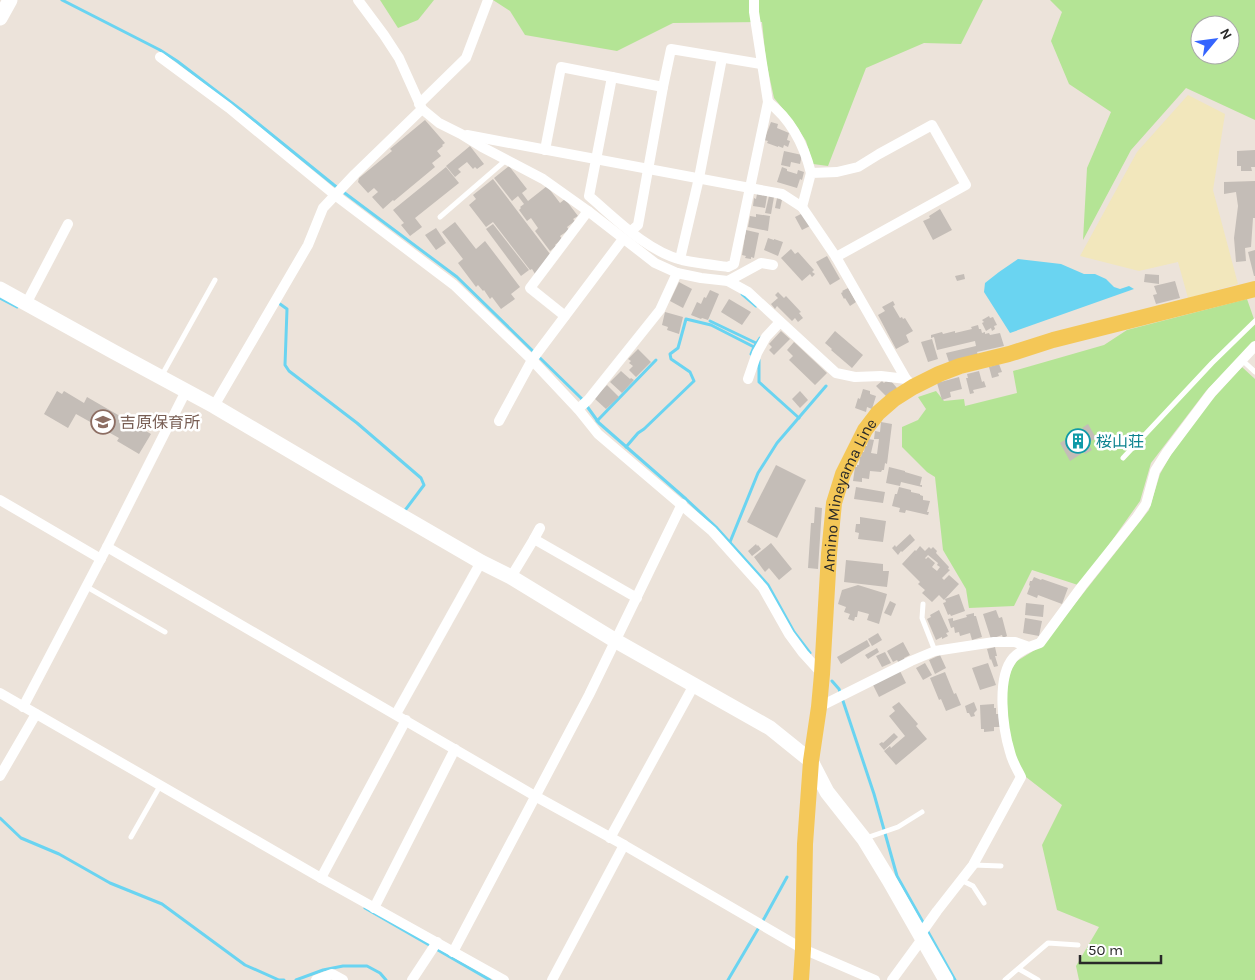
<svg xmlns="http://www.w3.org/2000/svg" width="1255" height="980" font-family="Karla,'Noto Sans JP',sans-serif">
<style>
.green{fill:#b4e495;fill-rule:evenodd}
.sand{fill:#f2e7bc}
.water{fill:#6ad4f1}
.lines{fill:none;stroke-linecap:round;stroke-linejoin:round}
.stream{stroke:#6ad4f1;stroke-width:3}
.building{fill:#c4bdb7;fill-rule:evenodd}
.lane{stroke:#fff;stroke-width:5}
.street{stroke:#fff;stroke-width:10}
.secondary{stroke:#fff;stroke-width:15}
.primary{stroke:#f4c757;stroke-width:16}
.labels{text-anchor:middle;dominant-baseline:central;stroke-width:5;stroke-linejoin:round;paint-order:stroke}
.education-label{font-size:16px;fill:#785e54;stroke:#fff;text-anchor:start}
.culture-label{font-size:16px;fill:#0d838f;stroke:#fff;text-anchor:start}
.street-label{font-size:16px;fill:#292929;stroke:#fff}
</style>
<rect width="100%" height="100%" fill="#ece3da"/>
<g class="green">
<polygon points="380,0 434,0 418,20 398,28"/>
<polygon points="493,0 983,0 961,44 924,43 866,68 828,166 813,164 806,141 793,121 774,98 766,61 762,22 673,23 617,51 525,35 510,11"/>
<path d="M1050,0H1255V120L1186,88L1131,150L1083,240L1087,168L1111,112L1069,84L1051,41L1062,12ZM1200,25H1230V55H1200Z"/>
<polygon points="1247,299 1255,322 1255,341 1206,391 1151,463 1140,501 1096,563 1078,585 1032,570 1014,606 969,608 966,589 943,550 935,477 927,472 902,447 902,427 918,420 926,409 918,397 936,391 944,401 964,399 965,406 1017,393 1013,371 1104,345 1127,330"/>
<polygon points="1242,367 1255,379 1255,980 1079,980 1076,966 1099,927 1057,910 1042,845 1062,805 1026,777 1013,752 1007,728 1005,694 1011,670 1017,661 1043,645 1063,619 1149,510 1160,474 1170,456 1210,402"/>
</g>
<polygon class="sand" points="1188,95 1225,114 1213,190 1238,284 1188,298 1178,262 1139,271 1080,256 1137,152"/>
<polygon class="water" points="1018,259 1061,264 1084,274 1095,274 1106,279 1114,287 1120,289 1129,286 1134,289 1010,333 984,292 985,283 999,272"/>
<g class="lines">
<g class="stream">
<polyline points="62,0 160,50 177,61 245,113 334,185 457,277 581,398 599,423 686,499 716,527 768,585 794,632 810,653"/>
<polyline points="742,294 756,306"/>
<polyline points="0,298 17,307"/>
<polyline points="280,304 287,309 285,365 289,371 357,423 421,478 424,485 403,513"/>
<polyline points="710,321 756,343"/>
<polyline points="751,354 754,347 760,338"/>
<polyline points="759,360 759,382 799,418"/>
<polyline points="597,421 656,360"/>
<polyline points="626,447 638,433 644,429 694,381 690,372 671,359 670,354 678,348 686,319 711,325 754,347"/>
<polyline points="730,542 758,473 777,443 826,386"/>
<polyline points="832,681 839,689 874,794 897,876 924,924"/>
<polyline points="0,818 21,838 59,854 110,883 162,904 245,965 279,980 284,980"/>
<polyline points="365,908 490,980"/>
<polyline points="927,930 955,980"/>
<polyline points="296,980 323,970 343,966 367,966 380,973 386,980"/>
<polyline points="728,980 765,917 787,877"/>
</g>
</g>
<g class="building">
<polygon points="425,120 445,143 442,145 443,146 437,151 441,156 432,163 435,167 394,201 393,200 383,209 372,197 378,192 374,188 368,193 358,182 359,178 392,151 390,149"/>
<polygon points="771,122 778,124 777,128 789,133 787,140 790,141 788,147 784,145 783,148 778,146 778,147 767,143 768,141 764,140"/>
<polygon points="470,146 484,164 477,169 475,167 473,169 467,162 458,169 461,172 455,177 446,166"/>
<polygon points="1255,150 1255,167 1251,167 1252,171 1241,171 1241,166 1237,166 1237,151"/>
<polygon points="784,151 802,155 800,164 791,162 790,167 781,165"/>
<polygon points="509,166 527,189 522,193 528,201 547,186 560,203 565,199 578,216 573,219 575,221 567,227 569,230 560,236 562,239 555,245 556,246 550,251 535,231 538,228 531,218 527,221 519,210 521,208 520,207 524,204 518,196 512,201 494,178"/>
<polygon points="446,167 459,183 415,218 422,227 410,236 401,225 404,223 393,210"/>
<polygon points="782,167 787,169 787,171 797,174 798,170 804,172 802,180 800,179 797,188 777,182"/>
<polygon points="493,179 550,254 535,274 532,269 530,270 493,222 486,227 469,205 476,199 473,195"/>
<polygon points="1255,181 1255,218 1253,218 1251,247 1245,248 1246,261 1236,262 1234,238 1238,206 1236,192 1224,194 1224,182"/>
<polygon points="757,194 767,196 765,208 753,206 754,198 756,199"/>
<polygon points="769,196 774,197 771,214 765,213"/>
<polygon points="777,198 782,200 780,209 775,208"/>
<polygon points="940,209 952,230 933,240 923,221 930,218 929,216"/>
<polygon points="803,213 810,226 802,230 795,217"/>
<polygon points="756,214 770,216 768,231 748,227 750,216 756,217"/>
<polygon points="455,222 476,249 485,241 520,287 511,294 515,299 501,309 492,297 490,299 484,290 483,291 478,285 476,287 458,263 463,259 442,232"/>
<polygon points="493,224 529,270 521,276 486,229"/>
<polygon points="436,228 446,243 436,250 425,235"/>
<polygon points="746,230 759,233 754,258 751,257 751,259 745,258 746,256 742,255"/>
<polygon points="768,238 774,240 774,239 783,242 778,256 764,250"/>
<polygon points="791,249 795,254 798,252 814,270 812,272 815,274 812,277 810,274 802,281 781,258"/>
<polygon points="1255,250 1255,276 1254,276 1248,252"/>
<polygon points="827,256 840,279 830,285 816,262"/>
<polygon points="964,274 965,279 957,281 955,276"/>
<polygon points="1145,274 1159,275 1159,284 1144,282"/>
<polygon points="1175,281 1180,298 1156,304 1153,295 1157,294 1154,286"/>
<polygon points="679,282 692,289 683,308 670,301"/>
<polygon points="848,288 856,302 850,306 845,298 844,299 841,293 843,292 842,291"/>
<polygon points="710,290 719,294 708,320 702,318 701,319 691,315 697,302 701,304 704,297 706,298"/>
<polygon points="778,292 784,298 786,296 801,312 799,313 803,318 798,322 795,318 792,321 777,306 775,309 771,304 778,298 775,295"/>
<polygon points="729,299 751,312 742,325 721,312"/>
<polygon points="893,301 895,305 893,306 900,318 902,317 903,319 905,318 913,331 906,335 909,342 896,349 878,315 885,311 882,307"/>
<polygon points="665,312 683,317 679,334 667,330 668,327 662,325"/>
<polygon points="989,316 990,318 993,317 997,325 994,326 995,329 992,331 991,328 986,331 982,323 984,322 982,320"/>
<polygon points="978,325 979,329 981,329 982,333 985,332 985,334 989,333 990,335 1000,333 1004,346 977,352 978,355 949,362 946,353 976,346 975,341 937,350 934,337 931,338 931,335 942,332 943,334 955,331 955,333 972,329 971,327"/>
<polygon points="781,331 790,339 774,355 769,350 772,347 769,344"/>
<polygon points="835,331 863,355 852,368 831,350 832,349 825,343"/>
<polygon points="932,339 938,359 928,362 921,342"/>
<polygon points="794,342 827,373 815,385 789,360 793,356 787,350"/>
<polygon points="638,349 651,362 636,377 629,370 633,366 629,363 631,361 628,359"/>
<polygon points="999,364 1002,372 998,373 999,376 992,378 989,367"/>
<polygon points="621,371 630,379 631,378 634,380 622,393 610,382"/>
<polygon points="979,371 982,382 984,381 986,387 973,390 974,393 970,394 966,378 968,378 967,374"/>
<polygon points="959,377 962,389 950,392 951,397 942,400 937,383"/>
<polygon points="882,381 884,383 886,381 891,381 897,388 887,397 876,386"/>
<polygon points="607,385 619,397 606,409 594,398"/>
<polygon points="863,389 870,391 870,394 876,396 872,409 867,407 866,412 855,408 858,398 860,399"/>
<polygon points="57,391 62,394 64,391 84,403 87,397 151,434 139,454 117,441 119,438 76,414 68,428 44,414"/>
<polygon points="800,391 808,400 800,408 792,399"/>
<polygon points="881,422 892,424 887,464 885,463 884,470 882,470 881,472 870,471 869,479 862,478 862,482 853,481 855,467 857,467 857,465 859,465 860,457 861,457 862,452 864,452 865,446 867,446 868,439 874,440 871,453 877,454 879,439 874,439 875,431 880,432"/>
<polygon points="1088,424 1096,438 1088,443 1092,450 1085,454 1081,447 1078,448 1081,454 1070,461 1060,443 1071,436 1072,438 1077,435 1079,438 1086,433 1082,428"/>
<polygon points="776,465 806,480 777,538 747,522"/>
<polygon points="889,467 905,471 905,472 922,477 920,485 922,485 922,487 901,482 900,486 886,483"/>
<polygon points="856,487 885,492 883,503 854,499"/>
<polygon points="899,487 911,490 911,492 920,494 920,495 923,496 923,500 930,501 927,512 929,512 928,515 906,510 905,513 899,512 900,508 892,506 895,494 897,494"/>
<polygon points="815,507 822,508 818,569 808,568 811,523 814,523"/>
<polygon points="860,517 886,521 883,542 858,539 859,533 855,532 856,524 860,524"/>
<polygon points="910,534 915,540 902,552 901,551 898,555 892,548 895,545 896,547"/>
<polygon points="771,543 792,569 779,580 769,568 765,572 754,557"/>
<polygon points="756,544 757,546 758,545 761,549 752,556 748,551"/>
<path d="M920,546L925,551L929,547L931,549L933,547L937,551L936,553L949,567L948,569L950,570L942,578L944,580L949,575L959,584L944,600L939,595L932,602L922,593L925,590L918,584L920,582L902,564L915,550L916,551ZM928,555L938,563L937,565L940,567L937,571L932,567L935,563L928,557L926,559L925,558Z"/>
<polygon points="846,560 883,564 883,571 889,571 887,587 844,582"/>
<polygon points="1034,577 1041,580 1042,579 1068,588 1062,604 1038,595 1037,598 1027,594 1030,586 1029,585 1030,581 1032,581"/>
<polygon points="858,585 887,594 879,624 867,620 869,614 858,611 857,617 855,617 854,621 848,619 850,614 844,612 846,607 838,604 842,590"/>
<polygon points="959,594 965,611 951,616 950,614 948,615 943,603 946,602 945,599"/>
<polygon points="890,601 896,604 891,616 884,613"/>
<polygon points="1026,603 1044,605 1043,617 1025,615"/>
<polygon points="939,610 949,632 946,633 948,636 942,639 942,637 936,640 927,619 931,617 930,615"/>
<polygon points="996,610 999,618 1002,617 1007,636 1003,638 1002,635 991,639 983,614"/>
<polygon points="974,613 974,616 976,616 982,637 972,640 970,633 960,636 959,632 955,633 954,627 951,628 948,619 953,618 953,621 967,617 966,615"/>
<polygon points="1025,618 1042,621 1039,636 1023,633"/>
<polygon points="878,633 882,640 872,646 868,639"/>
<polygon points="867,640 870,646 841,664 837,657"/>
<polygon points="903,642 910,655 904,658 905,660 899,663 897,660 893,662 887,651"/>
<polygon points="995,647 997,656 995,656 998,666 994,667 991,659 990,660 987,649"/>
<polygon points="877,648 879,652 868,659 865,655"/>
<polygon points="885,652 891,663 882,667 876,656"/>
<polygon points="940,655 946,668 935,674 929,660"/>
<polygon points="925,663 932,675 923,680 916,668"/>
<polygon points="988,663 996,685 980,690 972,668"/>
<polygon points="900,671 906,683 879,697 873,685"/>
<polygon points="945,672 954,694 956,693 961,705 946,711 941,699 939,700 930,678"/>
<polygon points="899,702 918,724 916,726 927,739 896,765 884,751 890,746 891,748 905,736 889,716 895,711 892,707"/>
<polygon points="974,702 977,710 974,713 975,716 971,717 969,713 967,713 965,706"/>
<polygon points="994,704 994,708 996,708 996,714 999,714 1000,727 994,727 994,731 984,732 984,729 981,729 980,705"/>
<polygon points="894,733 898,737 884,750 879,744 882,742 883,743"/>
</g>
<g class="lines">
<g class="lane">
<polyline points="440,217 506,160"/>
<polyline points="1242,360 1255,372"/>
<polyline points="162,375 215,280"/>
<polyline points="1123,458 1212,363 1255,321"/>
<polyline points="87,587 165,632"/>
<polyline points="923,604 922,618 935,651"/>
<polyline points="131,837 160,786"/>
<polyline points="866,838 898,827 922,812"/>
<polyline points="973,865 1001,866"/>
<polyline points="961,880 973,886 984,903"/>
<polyline points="1019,969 1038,980"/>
<polyline points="1005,980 1048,943 1078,945"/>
</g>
<g class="street">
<polyline points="358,0 384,35 399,58 422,109 439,123 461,134 482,147 543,179 588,211 655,263 677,273 701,278 728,281 748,292 836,373 855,377 881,376 906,379"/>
<polyline points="160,57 229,108 335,195 454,285 532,360 578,409 598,434 712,531 763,588 789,634 803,653 822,674"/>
<path d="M612,77L589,196C616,219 647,251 682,260C697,263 713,265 728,267L734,264L768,102L754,12V0"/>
<path d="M768,102C792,120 804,145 811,173"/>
<polyline points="419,104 466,58 488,0"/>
<polyline points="467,135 782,194 802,207 836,257 906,379 910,383"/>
<polyline points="545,150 561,67 663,87"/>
<polyline points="802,207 811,173 837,172 858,167 879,154 932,125 966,185 836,257"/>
<polyline points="631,231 638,225 663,87 671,49 761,64"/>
<polyline points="680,259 699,178 722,58"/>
<polyline points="728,281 761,263 773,265"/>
<polyline points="26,304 68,224"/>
<polyline points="565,316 530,288 588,211"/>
<polyline points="748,379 757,353 766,337 780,322"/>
<polyline points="214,406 308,245 323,208 355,174 422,109"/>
<polyline points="578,409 588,400 660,310 677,273"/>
<polyline points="499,421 532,360 623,239"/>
<polyline points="0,500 101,559"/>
<polyline points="534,539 637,598"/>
<polyline points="107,547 535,796 624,845 803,949 875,980"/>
<polyline points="511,577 534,539 540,528"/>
<polyline points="0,693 321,878 504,980"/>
<polyline points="23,707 107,547 186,391"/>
<polyline points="819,707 911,661 935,651 994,642 1015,642 1029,647"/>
<polyline points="396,714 481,562"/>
<polyline points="0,776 36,714"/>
<polyline points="610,838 694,685"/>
<polyline points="321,878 406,720"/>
<polyline points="374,908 455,749"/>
<path d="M920,935L937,911L973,865L1021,777C1017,769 1012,761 1010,752C1003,729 996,678 1013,658C1019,651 1031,646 1040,643L1082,586L1137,517L1146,504L1155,471L1167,452L1212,392L1255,346"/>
<polyline points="453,952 589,695 682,504"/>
<polyline points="316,980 332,974 343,980"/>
<polyline points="412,980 437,942"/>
<polyline points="552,980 624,845"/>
<polyline points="892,980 922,939"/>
</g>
<g class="secondary">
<polyline points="0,18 10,0"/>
<polyline points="0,289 114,352 214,406 343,482 481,562 511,577 616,641 770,728 811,761 827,792 864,839 889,880 946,980"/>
</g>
<path class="primary" id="s1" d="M801,980L803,949L805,844L811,761L819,707L822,674L829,554L834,503L843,474L865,430L878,413L894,399L913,387L939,374L960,366L1009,354L1053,340L1255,289"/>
</g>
<defs>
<g id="school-ring" transform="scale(1.25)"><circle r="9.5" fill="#fff" stroke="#8d6e63" stroke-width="1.5"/><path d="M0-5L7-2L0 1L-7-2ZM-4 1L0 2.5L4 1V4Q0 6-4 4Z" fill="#8d6e63"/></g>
<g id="building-ring" transform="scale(1.25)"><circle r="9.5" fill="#fff" stroke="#0f9aa8" stroke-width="1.5"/><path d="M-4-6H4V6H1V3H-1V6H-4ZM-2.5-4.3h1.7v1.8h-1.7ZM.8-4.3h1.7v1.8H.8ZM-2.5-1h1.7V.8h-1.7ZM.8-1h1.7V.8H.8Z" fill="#0f9aa8"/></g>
</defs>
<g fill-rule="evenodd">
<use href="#school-ring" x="103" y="422"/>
<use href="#building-ring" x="1078" y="441"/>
</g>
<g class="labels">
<g class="education-label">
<text x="120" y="422">吉原保育所</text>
</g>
<g class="culture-label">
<text x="1096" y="441">桜山荘</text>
</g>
<g class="street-label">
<text stroke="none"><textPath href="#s1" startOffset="490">Amino Mineyama Line</textPath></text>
</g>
</g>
<g transform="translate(1215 40) rotate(61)"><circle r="24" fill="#ffffff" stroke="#a9a9a9"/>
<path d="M0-4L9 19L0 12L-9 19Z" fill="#3565fe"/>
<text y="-8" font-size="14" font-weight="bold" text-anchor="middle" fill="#292929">N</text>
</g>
<path d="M1080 955v8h81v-8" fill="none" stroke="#292929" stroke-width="2.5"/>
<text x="1088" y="955" font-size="15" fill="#292929" stroke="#ffffff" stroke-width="4" paint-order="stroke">50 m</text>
</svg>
